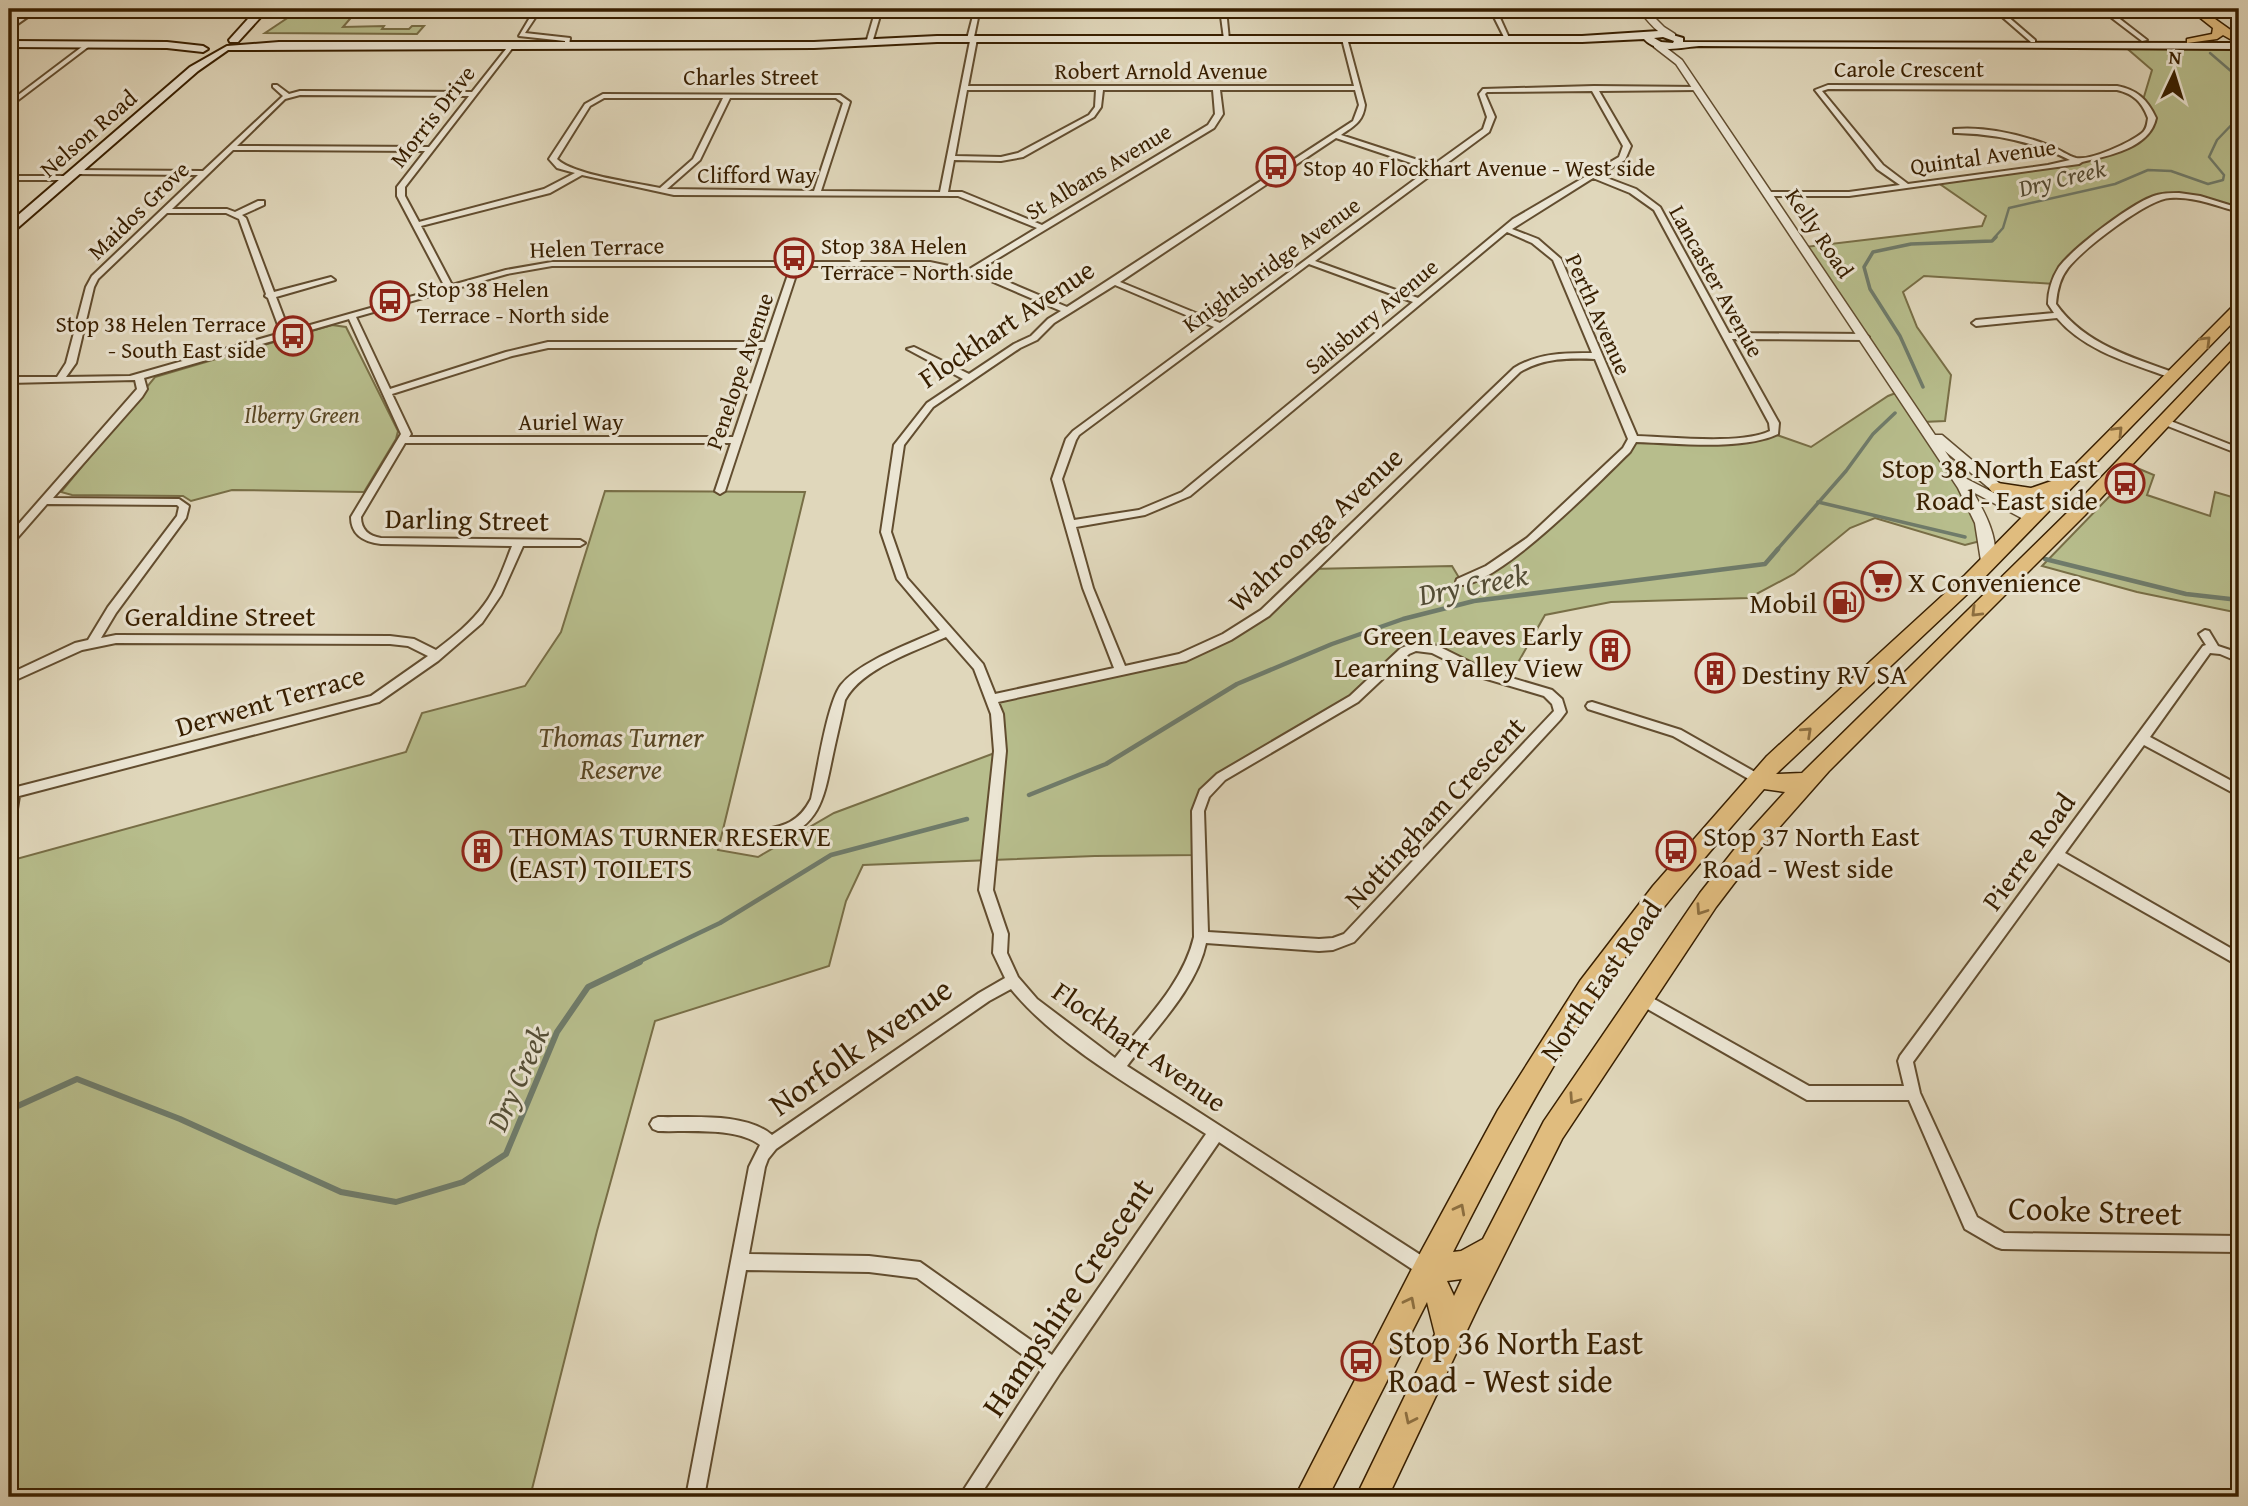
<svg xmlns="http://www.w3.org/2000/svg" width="2248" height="1506" font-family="'Gentium Book Plus',serif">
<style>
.green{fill:#b7bd8c;stroke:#786e46;stroke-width:2}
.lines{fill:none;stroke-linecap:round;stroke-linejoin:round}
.stream-far3{stroke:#6f7b6a;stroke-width:2.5}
.stream-far2{stroke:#6f7b6a;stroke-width:3.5}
.stream-far1{stroke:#6f7b6a;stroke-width:4.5}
.stream{stroke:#6f7b6a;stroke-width:6}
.minor-casing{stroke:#624d2f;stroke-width:4}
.tertiary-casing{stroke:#624d2f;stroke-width:3}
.secondary-casing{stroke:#381f00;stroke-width:4}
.primary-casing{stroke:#381f00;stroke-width:3}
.trunk-casing{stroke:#381f00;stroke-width:3}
.minor{fill:#ebe5d3;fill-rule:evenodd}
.tertiary{fill:#ebe5d3;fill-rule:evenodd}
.secondary{fill:#ebe5d3;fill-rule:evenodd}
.primary{fill:#e0bc7e;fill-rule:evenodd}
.trunk{fill:#e0bc7e;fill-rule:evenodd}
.oneway{stroke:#8c6e3f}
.labels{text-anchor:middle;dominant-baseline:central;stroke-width:6;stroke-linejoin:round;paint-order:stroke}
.far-street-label{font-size:23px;fill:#381f00;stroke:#ebe5d3}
.far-poi-label{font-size:23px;fill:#381f00;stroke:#ebe5d3;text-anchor:start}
.far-park-label{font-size:23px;font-style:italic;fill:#584623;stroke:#ebe5d3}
.far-water-label{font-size:24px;font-style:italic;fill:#544d35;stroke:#ebe5d3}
.street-label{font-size:28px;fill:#381f00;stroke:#ebe5d3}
.poi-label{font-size:28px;fill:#381f00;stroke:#ebe5d3;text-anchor:start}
.park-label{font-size:28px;font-style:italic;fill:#584623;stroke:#ebe5d3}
.water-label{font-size:30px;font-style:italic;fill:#544d35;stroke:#ebe5d3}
.near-street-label{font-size:33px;fill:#381f00;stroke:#ebe5d3}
.near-poi-label{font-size:33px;fill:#381f00;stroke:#ebe5d3;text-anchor:start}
</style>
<rect width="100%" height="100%" fill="#e0d7bb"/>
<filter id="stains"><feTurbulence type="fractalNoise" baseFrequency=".00286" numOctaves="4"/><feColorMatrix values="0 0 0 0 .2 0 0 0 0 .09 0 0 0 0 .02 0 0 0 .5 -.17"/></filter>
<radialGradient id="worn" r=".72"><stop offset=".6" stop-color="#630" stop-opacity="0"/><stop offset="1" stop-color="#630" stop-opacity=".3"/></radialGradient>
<g class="green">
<polygon points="295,13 355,13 343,27 384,26 382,29 409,29 412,26 424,26 417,34 265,33"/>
<polygon points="2123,45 2223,47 2239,51 2239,210 2202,198 2160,197 2136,210 2067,263 2055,284 1924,276 1903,292 1917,327 1951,375 1945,421 1923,422 1988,539 1965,545 1875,518 1850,528 1794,574 1749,598 1611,602 1545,615 1507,682 1417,646 1371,685 1221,777 1204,794 1197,855 1095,856 863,865 846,901 829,966 655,1021 597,1231 530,1497 9,1497 9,861 406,752 422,713 525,686 561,632 605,491 805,492 718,850 758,857 834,813 1000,751 992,699 1164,662 1245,627 1309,569 1452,566 1461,581 1531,540 1633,439 1740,440 1774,434 1811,447 1888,396 1901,391 1805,247 1982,226 1986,216 1937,182 2084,160 2126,146 2151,127 2143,100 2152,70"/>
<polygon points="332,325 346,327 398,431 396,439 364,492 232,490 191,501 183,496 72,495 61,492 155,377"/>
<polygon points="2137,468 2154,475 2147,495 2210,516 2215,492 2239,499 2239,613 2137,592 2042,566"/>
</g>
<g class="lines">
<g class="stream-far3">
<polyline points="2210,53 2239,78"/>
<polyline points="1994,238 2003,228 2009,208 2115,184 2148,170 2171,171 2208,184 2223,180 2224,175 2209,157 2217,140 2239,117"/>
</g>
<g class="stream-far2">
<polyline points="1923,387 1900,336 1870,289 1864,267 1873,252 1911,244 1992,241 1996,237"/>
<polyline points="1818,502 1965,537"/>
<polyline points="1776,551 1846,471 1873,434 1895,413"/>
</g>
<g class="stream-far1">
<polyline points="2045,559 2186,594 2239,600"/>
<polyline points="1029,795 1106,764 1237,684 1332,644 1403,619 1474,601 1765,564 1778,549"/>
<polyline points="636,963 720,923 831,855 967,819"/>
</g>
<polyline class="stream" points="9,1110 77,1079 180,1119 341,1192 396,1202 463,1182 506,1154 557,1032 588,987 640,962"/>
<g class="minor-casing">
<g id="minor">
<polygon points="32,9 39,9 9,30 9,25"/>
<polygon points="535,9 541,9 525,33 570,38 569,46 565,46 565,41 519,36"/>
<polygon points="876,9 882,9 872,43 869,45 866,43"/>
<polygon points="1220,9 1226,9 1229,40 1224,39"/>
<polygon points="1490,9 1496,9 1510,40 1505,39"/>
<polygon points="1993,9 1999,9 2035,40 2035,42 2031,42"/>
<polygon points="2100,9 2107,9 2147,40 2142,41"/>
<path d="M974,12L979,13L974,37L977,39L968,86H1354L1342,39L1347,38L1365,105C1363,122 1354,126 1341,135L1433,165L1483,129L1487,117L1479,94L1483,89L1594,86L1699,87V89L1697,90L1599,91L1631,146L1625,160L1599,175L1636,189L1660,207L1729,333L1865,334L1869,337L1865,340L1732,339L1779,423L1778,434C1742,451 1676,443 1636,442L1630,452C1601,480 1495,590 1457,585L1456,582L1457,579L1486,566L1527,538L1623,448L1628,439L1595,359C1568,358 1544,358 1520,372L1269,616L1231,640L1186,661L998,702L1003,714L1006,751L993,890L1008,934L1007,953L1018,977L1037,999L1115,1058C1144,1021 1183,984 1194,937L1192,811L1200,790L1217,774L1350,696L1401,648L1415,643L1438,646L1488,671L1552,690L1562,699L1566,712L1560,720L1354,942L1333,950L1319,951L1206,943C1197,988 1154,1030 1127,1066L1433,1263L1435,1269L1433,1275L1427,1277L1421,1275L1219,1142L1060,1373L979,1497H959L1042,1369L917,1278L869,1272L746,1270L704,1497H686L749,1167L760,1145C737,1127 687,1132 658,1131L653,1129L650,1124L653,1119L658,1117C691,1118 745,1112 772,1135L979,993L1005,978L993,953L994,934L979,890L994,751L991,714L974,669L946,637C914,652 862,668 845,700C841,720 836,739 832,759C824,797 820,826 778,839C768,841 756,845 745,842L744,838L745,834C774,826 795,830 811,799C817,773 827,703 841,685C860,661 912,643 940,630L897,579L881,532L894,445L927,403L963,379L907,349L914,347L969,374L1014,344L1031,336L1048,319L1061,311L984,278L930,266H799L725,491L720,494L715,491L731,443H405L361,517C361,530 369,536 381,538L580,540L585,543L580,546H523L501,595L482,623L438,661L379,702L19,796L15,822L14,826L9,827V789L371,696L428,656L408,646L390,644L116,643L82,650L9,683V674L75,643L88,640L108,607L177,516L179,507L177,505L47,504L13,543L9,544V535L137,389L135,380L9,383V377H57L66,363L86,287L92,276L198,175L75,174H72V170L203,171L283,96L273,87V85H277L289,94L300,91L472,92L510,44H514V46L405,187V196L419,222L544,189L575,173L557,168L549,159L585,104L603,94L840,95L850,102L821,191L940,192L970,41L967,39ZM967,90H1096L1095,107L1089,115L1018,153L1001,157L955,156ZM1103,90H1213L1215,114L1208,125L1042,225L962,192H948L954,160L1001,161L1023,157L1094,117L1101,107ZM1220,90H1355L1359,105L1353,121L1067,307L989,274L977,271L1214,128L1223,114ZM1592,91L1623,146L1619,157L1513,219L1418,298L1315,261L1489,132L1495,117L1485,94L1487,92ZM300,95L469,96L429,147L237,146L285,99ZM604,98H723L693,159L660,188C636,183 573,175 557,159L590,106ZM730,98H836L843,103L814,191L667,189L700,160ZM1336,138L1429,169L1220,323L1120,282ZM233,150L425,151L397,187V196L445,287L289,331L276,297L335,280L331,277L274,292L246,218L242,215L264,205V201H258L235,212L227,209H172ZM582,175L674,195L958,196L1037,228L968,270L930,262H552L506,270L452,285L421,226L550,193ZM1593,178L1630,193L1654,210L1769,423L1770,431C1740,445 1671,437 1637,436L1561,259L1538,239L1512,229ZM167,213H226L239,219L266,294L265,296L268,298L281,333L130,376L66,377L76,363L94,287L98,279ZM1507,232L1532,243L1553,260L1592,353C1564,353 1538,353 1514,368L1261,610L1223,634L1179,654L1125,666L1093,588L1076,527L1145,515L1190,496ZM1309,264L1413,302L1182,492L1139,510L1074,520L1062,479L1076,440L1079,435ZM552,266H791L765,342H548L506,352L390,389L356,317L507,274ZM1115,285L1214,327L1073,431L1066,439L1052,479L1083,588L1114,668L995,694L983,664L907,578L891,532L904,445L933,407L1020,348L1037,340L1054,323ZM349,319L401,434L351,517C351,535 364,542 381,544L512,546C504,566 497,588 484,605C471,623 453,637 436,650L414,639L390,636L116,635L101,638L116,613L186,518L189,506L179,499L53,498L142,397L147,389L144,378ZM548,348H763L733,437H409L411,434L392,394L512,356ZM1416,651L1432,653L1480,677L1544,696L1552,704L1554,711L1344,934L1333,938L1319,939L1208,932L1204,811L1209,797L1225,780L1358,702L1409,654ZM1011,989C1058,1047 1143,1093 1206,1134L1052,1355L920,1262L869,1256L749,1254L765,1167L768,1159L776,1149L989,1001Z"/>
<polygon points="87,43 92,44 9,107 9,102"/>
<path d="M1828,85L2117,86C2137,90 2147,99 2156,118C2150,148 2108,156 2082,162L2079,164L1849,196H1765L1764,194L1768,192H1849L1900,185L1877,169L1815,90ZM1828,89L2117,90C2134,94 2142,102 2148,118C2147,124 2147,129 2142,133C2131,142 2091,161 2076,158C2068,156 2059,149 2051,146C2022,135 1986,126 1954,129V133H1957C1997,134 2034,142 2070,160L2048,165L1908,184L1883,165L1822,91Z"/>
<polygon points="9,176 68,176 72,178 68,180 9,180"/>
<path d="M2179,193L2200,196L2239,208V212C2216,206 2194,196 2170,198C2147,199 2083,249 2068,268C2060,278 2057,291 2056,304C2084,344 2131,357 2175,373V377H2169C2130,363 2085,351 2057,318L1976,326L1972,323L1976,320L2054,313L2048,304C2048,291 2052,278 2059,267C2073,248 2134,201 2157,195C2164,193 2172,193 2179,193Z"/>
<polygon points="2163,418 2239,448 2239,454 2160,423 2160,419"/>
<polygon points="2205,630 2209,631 2218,646 2239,653 2239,662 2220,654 2210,653 2150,737 2239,785 2239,796 2144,745 2065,853 2239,953 2239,966 2058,863 1913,1062 1920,1093 1977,1217 2004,1233 2239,1236 2239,1252 2002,1249 1996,1247 1965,1229 1909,1100 1807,1100 1637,1003 1635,999 1637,995 1642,993 1647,995 1809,1086 1904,1086 1898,1061 1900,1056 2203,646 2206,645 2199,634"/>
<polygon points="1592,702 1681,730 1762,776 1764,779 1762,782 1754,782 1673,736 1588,709 1586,706 1588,703"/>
</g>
</g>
<g class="tertiary-casing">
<g id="tertiary">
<path d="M1638,9H1646L1664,27L1675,34V38C1660,38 1647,20 1638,9Z"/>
<path d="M1654,43H1660L1682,60L1935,435H1942L2037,515V521H2027L1973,492C1984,511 2001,541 1993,564L1988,566L1981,561L1975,523L1958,488L1676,64L1654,47ZM1945,451L1996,494L1963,477Z"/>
</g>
</g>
<g class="secondary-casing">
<g id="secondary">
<polygon points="257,9 268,9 238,42 230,42 229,40"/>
<path d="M1659,31L1683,38V42L2239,43V49L1699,46C1680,47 1659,55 1644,39L1582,42H937L814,48L228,50L198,71L13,232L9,233V223L190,67L227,46L279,42H814L937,36H1582ZM1663,37L1674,41L1673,43L1661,42L1654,38Z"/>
<polygon points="9,41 167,42 203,46 208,49 203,52 167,48 9,47"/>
</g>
</g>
<g class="primary-casing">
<polygon id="primary" points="2189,9 2201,9 2239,36 2239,44 2223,35 2217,39 2187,43 2187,39 2212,34 2213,28"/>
</g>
<g class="trunk-casing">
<path id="trunk" d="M2239,304V316L1979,583L1776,774L1802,773L2073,507L2234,339L2239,337V351L2085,515L1829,771L1761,848L1716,907L1562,1139L1479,1305L1388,1497H1356L1435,1334L1427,1302L1328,1497H1295L1417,1259L1498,1110L1580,981L1653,886L1767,756L1965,575L2044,495C2028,502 2008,496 1992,492L1989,488L1992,484L1998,483L2031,488L2063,477L2234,305ZM1764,789L1785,792L1745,836L1700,893L1544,1121L1483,1239L1461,1251L1453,1252C1497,1165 1543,1078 1597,997C1647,923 1706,856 1764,789ZM1462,1279L1454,1296L1447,1281Z"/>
</g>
<use href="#minor" class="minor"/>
<use href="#tertiary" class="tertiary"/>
<use href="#secondary" class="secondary"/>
<use href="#primary" class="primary"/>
<use href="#trunk" class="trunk"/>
</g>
<defs><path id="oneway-chevron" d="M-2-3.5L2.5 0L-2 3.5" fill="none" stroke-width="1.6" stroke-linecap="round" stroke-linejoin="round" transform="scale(1.75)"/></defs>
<g class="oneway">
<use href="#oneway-chevron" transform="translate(2206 341) rotate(-45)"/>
<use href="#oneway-chevron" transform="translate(2118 431) rotate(-46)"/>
<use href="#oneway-chevron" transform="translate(1976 612) rotate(135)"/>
<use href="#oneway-chevron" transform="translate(1807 732) rotate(-43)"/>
<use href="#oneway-chevron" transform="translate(1701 910) rotate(124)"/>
<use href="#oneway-chevron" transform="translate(1574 1099) rotate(124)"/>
<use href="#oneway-chevron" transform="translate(1460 1209) rotate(-62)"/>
<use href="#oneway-chevron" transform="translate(1410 1302) rotate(-63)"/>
<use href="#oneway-chevron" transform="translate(1410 1419) rotate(116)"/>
</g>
<defs>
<g id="bus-ring" transform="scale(2.0125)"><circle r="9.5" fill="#ebe5d3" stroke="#8f2418" stroke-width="1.5"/><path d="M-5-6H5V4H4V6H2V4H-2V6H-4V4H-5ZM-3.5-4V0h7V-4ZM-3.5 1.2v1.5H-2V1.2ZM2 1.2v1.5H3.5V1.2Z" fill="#8f2418"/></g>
<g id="supermarket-ring" transform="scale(2.0125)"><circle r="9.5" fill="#ebe5d3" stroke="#8f2418" stroke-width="1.5"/><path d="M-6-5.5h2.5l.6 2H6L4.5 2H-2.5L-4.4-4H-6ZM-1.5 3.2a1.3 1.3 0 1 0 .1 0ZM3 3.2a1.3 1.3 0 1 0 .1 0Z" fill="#8f2418"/></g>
<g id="fuel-ring" transform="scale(2.0125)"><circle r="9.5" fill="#ebe5d3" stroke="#8f2418" stroke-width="1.5"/><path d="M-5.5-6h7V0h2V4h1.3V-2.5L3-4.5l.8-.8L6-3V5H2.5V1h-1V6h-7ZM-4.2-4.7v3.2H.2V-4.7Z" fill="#8f2418"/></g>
<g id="building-ring" transform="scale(2.0125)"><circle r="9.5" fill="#ebe5d3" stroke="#8f2418" stroke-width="1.5"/><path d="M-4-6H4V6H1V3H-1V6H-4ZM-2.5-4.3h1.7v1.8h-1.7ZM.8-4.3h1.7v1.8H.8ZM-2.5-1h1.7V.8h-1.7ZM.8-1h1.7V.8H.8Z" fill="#8f2418"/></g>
</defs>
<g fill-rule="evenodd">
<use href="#bus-ring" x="1276" y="167"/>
<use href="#bus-ring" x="794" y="258"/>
<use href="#bus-ring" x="390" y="301"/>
<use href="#bus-ring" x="293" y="336"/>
<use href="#bus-ring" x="2125" y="483"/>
<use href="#supermarket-ring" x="1881" y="581"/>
<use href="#fuel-ring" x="1844" y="602"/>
<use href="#building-ring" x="1610" y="650"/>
<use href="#building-ring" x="1715" y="673"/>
<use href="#building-ring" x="482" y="851"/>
<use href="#bus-ring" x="1676" y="851"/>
<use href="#bus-ring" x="1361" y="1361"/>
</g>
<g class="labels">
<g class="far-street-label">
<text x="1909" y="68">Carole Crescent</text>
<text x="1161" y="70">Robert Arnold Avenue</text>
<text x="751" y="76">Charles Street</text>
<text transform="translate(432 116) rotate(-52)">Morris Drive</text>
<text transform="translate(88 133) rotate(-41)">Nelson Road</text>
<text transform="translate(1983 156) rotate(-8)">Quintal Avenue</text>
<text transform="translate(1098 171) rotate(-31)">St Albans Avenue</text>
<text x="757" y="174">Clifford Way</text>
<text transform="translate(138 210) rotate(-44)">Maidos Grove</text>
<text transform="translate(1820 233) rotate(56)">Kelly Road</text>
<text transform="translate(597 247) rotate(-2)">Helen Terrace</text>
<text transform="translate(1271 264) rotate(-36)">Knightsbridge Avenue</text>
<text transform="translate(1717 281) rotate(61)">Lancaster Avenue</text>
<text transform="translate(1599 314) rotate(66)">Perth Avenue</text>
<text transform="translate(1371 316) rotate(-40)">Salisbury Avenue</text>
<text transform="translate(739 371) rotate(-71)">Penelope Avenue</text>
<text x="571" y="421">Auriel Way</text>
</g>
<g class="far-poi-label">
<text x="1303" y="167">Stop 40 Flockhart Avenue - West side</text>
<text x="821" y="245">Stop 38A Helen<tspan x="821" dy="26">Terrace - North side</tspan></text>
<text x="417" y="288">Stop 38 Helen<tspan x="417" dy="26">Terrace - North side</tspan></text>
<text x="266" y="323" text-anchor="end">Stop 38 Helen Terrace<tspan x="266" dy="26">- South East side</tspan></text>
</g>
<g class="far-park-label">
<text x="302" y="414">Ilberry Green</text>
</g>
<g class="far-water-label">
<text transform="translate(2062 178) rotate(-14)">Dry Creek</text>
</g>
<g class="street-label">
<text transform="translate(1006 323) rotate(-34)">Flockhart Avenue</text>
<text transform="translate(467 519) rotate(1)">Darling Street</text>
<text transform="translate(1315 529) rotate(-43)">Wahroonga Avenue</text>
<text x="220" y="615">Geraldine Street</text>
<text transform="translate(270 700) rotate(-16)">Derwent Terrace</text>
<text transform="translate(1434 812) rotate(-47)">Nottingham Crescent</text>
<text transform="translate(2028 851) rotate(-54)">Pierre Road</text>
<text transform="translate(1600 980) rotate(-55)">North East Road</text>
<text transform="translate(1140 1046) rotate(35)">Flockhart Avenue</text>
</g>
<g class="poi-label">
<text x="2098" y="467" text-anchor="end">Stop 38 North East<tspan x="2098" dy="32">Road - East side</tspan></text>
<text x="1908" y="581">X Convenience</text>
<text x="1817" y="602" text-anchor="end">Mobil</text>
<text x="1583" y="634" text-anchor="end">Green Leaves Early<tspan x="1583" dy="32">Learning Valley View</tspan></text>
<text x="1742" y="673">Destiny RV SA</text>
<text x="509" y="835">THOMAS TURNER RESERVE<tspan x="509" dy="32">(EAST) TOILETS</tspan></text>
<text x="1703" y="835">Stop 37 North East<tspan x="1703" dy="32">Road - West side</tspan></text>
</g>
<g class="park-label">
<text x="621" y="736">Thomas Turner<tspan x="621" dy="32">Reserve</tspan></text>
</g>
<g class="water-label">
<text transform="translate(1473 584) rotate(-11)">Dry Creek</text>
<text transform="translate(517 1078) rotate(-66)">Dry Creek</text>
</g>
<g class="near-street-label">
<text transform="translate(860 1046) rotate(-35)">Norfolk Avenue</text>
<text transform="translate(2095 1210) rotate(2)">Cooke Street</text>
<text transform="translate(1067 1297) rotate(-56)">Hampshire Crescent</text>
</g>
<g class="near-poi-label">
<text x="1388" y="1342">Stop 36 North East<tspan x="1388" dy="38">Road - West side</tspan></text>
</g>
</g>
<rect width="2248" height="1506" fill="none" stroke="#e0d7bb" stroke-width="35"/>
<rect x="10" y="10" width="2227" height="1485" fill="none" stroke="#381f00" stroke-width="3.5"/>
<rect x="18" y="18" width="2213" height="1471" fill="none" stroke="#381f00" stroke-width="2"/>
<g transform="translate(2174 74) rotate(4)" stroke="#ebe5d3" stroke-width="5" paint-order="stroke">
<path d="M0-5L12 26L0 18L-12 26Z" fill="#381f00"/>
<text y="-10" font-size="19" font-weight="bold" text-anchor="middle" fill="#381f00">N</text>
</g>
<rect width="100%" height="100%" filter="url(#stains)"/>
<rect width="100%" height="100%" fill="url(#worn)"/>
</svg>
